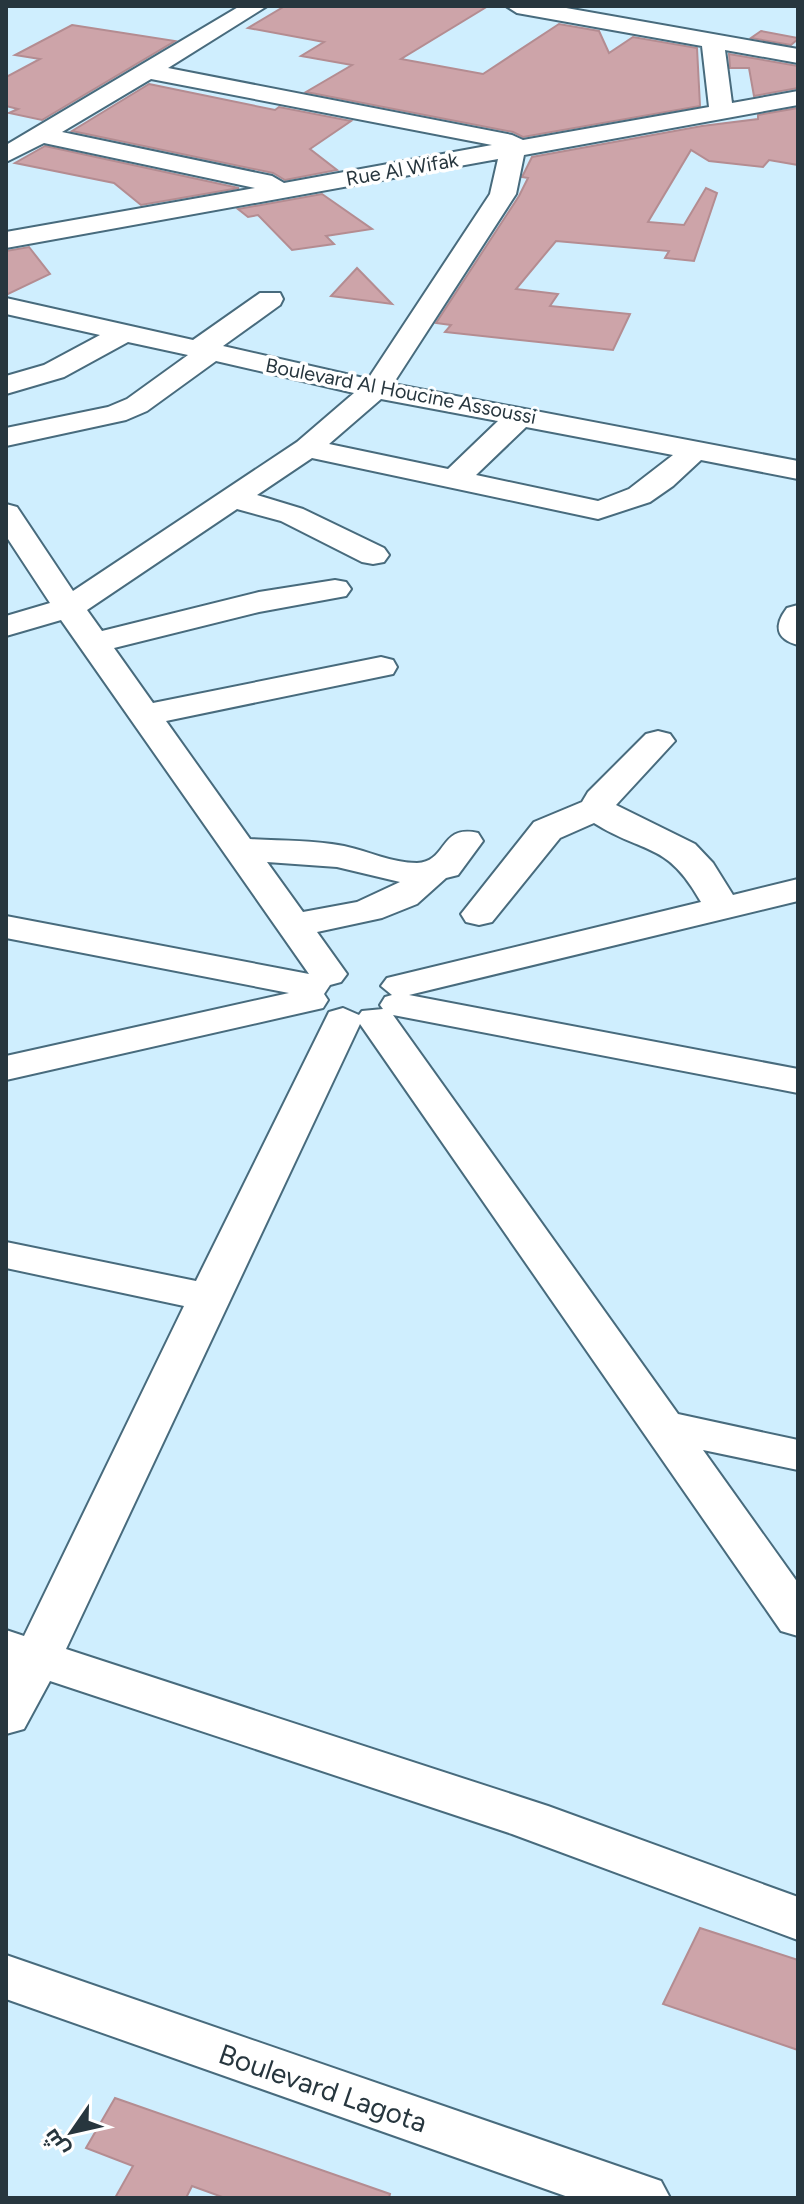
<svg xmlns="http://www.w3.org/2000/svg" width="804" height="2204" font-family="Figtree,Cairo,sans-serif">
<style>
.building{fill:#cda4a9;stroke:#b48c91;stroke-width:2}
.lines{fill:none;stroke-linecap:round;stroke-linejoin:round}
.minor-casing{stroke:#486b7d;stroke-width:4}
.minor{fill:#fff;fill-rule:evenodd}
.labels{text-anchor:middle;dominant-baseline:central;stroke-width:7;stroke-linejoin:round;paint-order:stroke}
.far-street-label{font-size:20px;fill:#27363e;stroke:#fff}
.near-street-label{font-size:28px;fill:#27363e;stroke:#fff}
</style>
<rect width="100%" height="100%" fill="#cfeefe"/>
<g class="building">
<polygon points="285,6 488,6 401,59 483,74 559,24 599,31 609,53 633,37 697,48 700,106 523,137 513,132 306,92 352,65 301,56 324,42 248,28"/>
<polygon points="72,25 175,41 42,120 9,113 18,109 6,106 6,77 40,59 15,55"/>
<polygon points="761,31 798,38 798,39 791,45 751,38"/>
<polygon points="729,54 798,66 798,88 754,96 749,68 730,68"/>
<polygon points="149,84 275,110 279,107 351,121 310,149 337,170 285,180 273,173 72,131"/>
<polygon points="798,108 798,165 769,160 763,167 709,161 691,150 648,222 684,225 706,188 717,193 694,261 665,258 669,251 556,241 516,289 558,294 550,306 630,314 613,350 445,332 451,325 436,323 519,196 528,178 522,177 532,157 702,126 758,119 758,115"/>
<polygon points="45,146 239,188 141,205 114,183 15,163"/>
<polygon points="322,194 372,229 326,236 334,244 292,250 258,215 248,217 238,209"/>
<polygon points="29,247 50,274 6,295 6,251"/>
<polygon points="357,268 392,304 331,296"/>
<polygon points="700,1928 798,1960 798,2050 663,2004"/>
<polygon points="115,2098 390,2194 389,2198 225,2198 192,2186 186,2198 115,2198 133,2166 86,2148"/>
</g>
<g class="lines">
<g class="minor-casing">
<g id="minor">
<path d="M240,6H267L168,68L512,135L523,140L709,107L702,46L517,13L506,6H555L798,49V63L725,50L732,103L798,91V105L524,155L516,194L393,384L798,461V479L701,460L673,486L650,502L598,519L312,458L257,495L303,509L384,548L389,555L384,562L373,564L362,562L281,521L237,509L87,610L102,631L259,592L335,580L346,582L351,589L346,596L259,612L114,648L153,703L381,657L393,660L397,667L393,674L166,721L250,839C281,841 314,840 344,846C368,851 392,863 417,863C448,862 439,824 478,833L483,841L458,875L446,878L417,904L382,918L317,932L347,974L341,982L330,985L324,994L328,1000L323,1008L6,1080V1056L289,993L6,938V916L309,974L61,620L6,636V616L50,603L6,536V504L17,507L73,591L297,442L354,393L216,361L147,411L126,420L6,446V428L108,407L127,399L188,355L128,342L64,377L6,394V376L44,365L100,335L6,314V298L193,340L260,293H280L283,299L280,305L223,346L368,379L490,194L498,159L6,248V232L255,188L44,143L6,162V145ZM151,79L492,145L284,183L272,176L62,132ZM381,399L498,421L448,469L329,444ZM526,427L673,455L629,489L598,501L476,475ZM267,862L337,867L400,882L357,902L303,912Z"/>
<path d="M798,605V645C775,639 774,625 787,608Z"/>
<path d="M658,731L670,734L675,741L616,805L695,844L713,863L733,895L798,879V901L409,995L798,1069V1093L393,1015L678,1414L798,1440V1470L703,1450L798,1583V1636L781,1631L360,1024L66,1649L548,1806L798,1897V1940L512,1834L50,1681L24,1729L6,1734V1630L24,1636L184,1306L6,1268V1242L196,1281L329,1012L343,1008L359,1015L362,1011L383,1009L380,1005L385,997L392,995L381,986L387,978L701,902C667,841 645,855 594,823L560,838L492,922L479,925L466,922L461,914L534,822L582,802L588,792L646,734Z"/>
<polygon points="6,1955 661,2181 670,2198 571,2198 6,1999"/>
</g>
</g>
<use href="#minor" class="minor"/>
</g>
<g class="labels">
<g class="far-street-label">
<text transform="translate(402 169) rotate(-10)">Rue Al Wifak</text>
<text transform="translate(401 391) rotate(11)">Boulevard Al Houcine Assoussi</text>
</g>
<g class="near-street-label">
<text transform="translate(323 2088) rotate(19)">Boulevard Lagota</text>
</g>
</g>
<rect width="804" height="2204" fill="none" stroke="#27363e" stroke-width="16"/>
<g transform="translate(72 2132) rotate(236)" stroke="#ffffff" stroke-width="6" paint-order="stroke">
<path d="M0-6L14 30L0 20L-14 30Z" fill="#27363e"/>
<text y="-12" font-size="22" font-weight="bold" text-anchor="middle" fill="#27363e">ش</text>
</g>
</svg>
